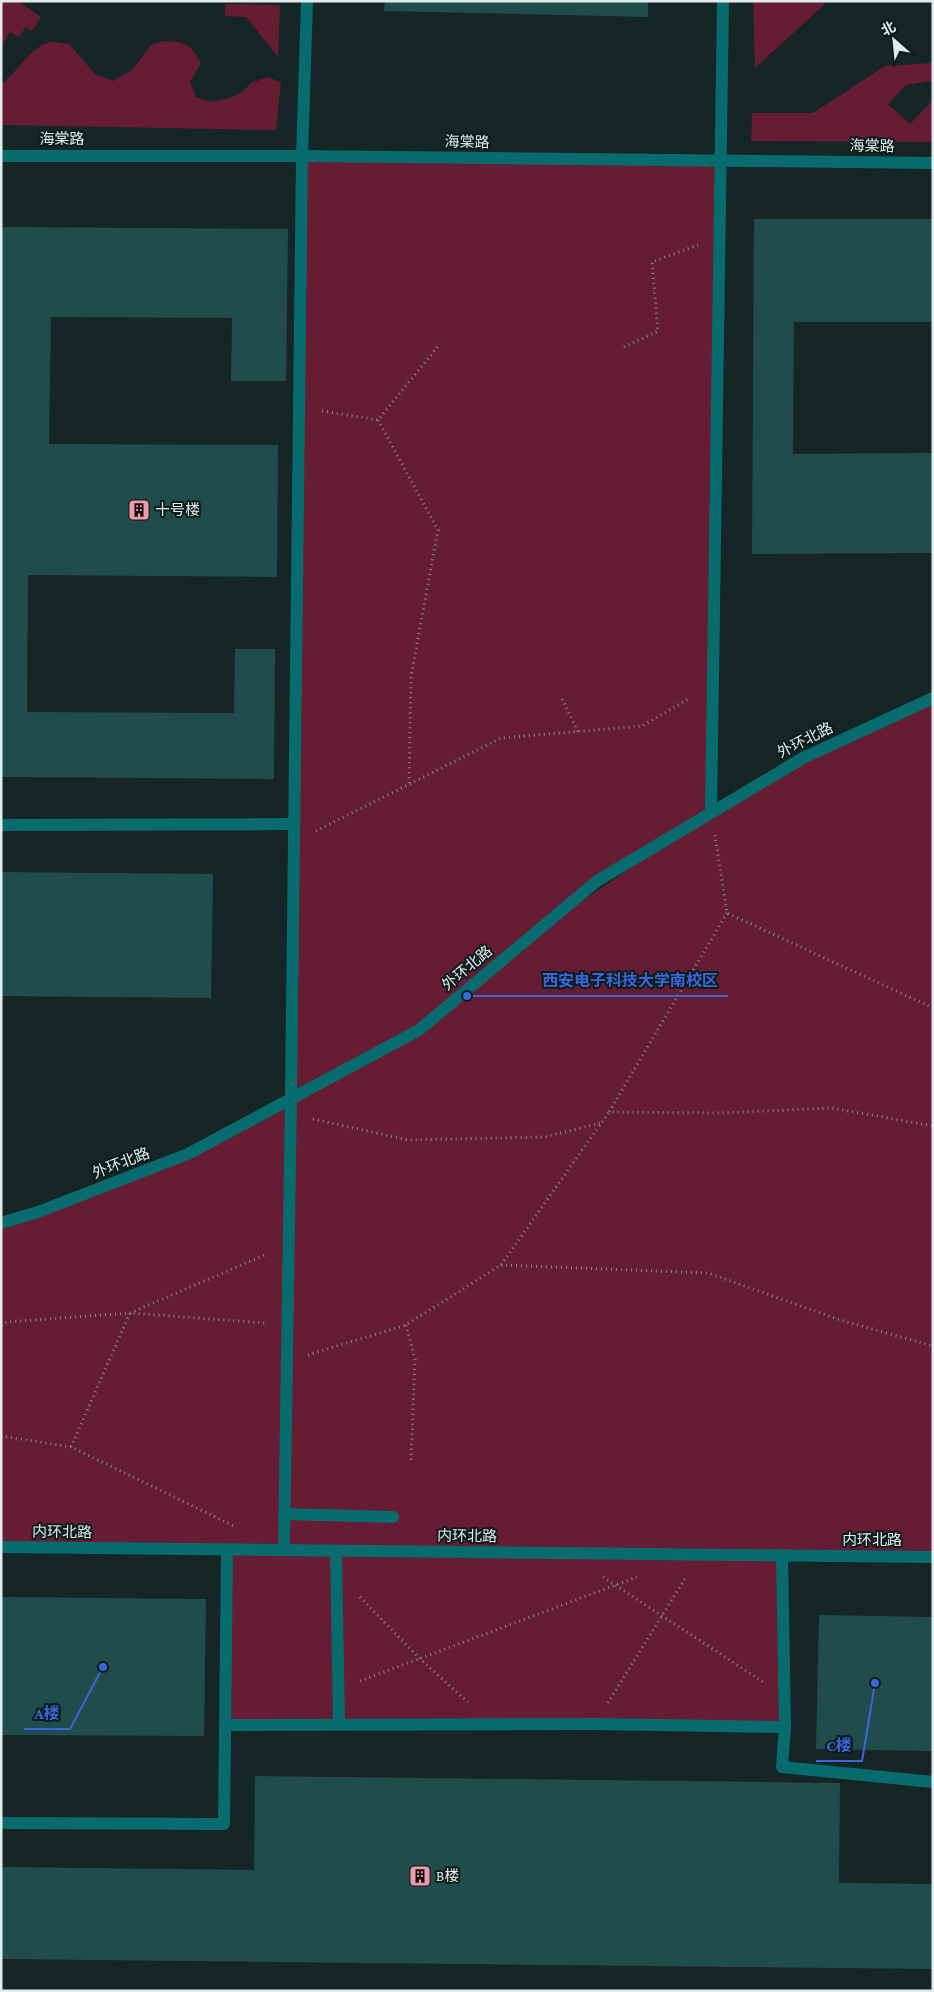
<svg xmlns="http://www.w3.org/2000/svg" width="934" height="1992" font-family="'Crimson Pro','Noto Sans SC',serif">
<style>
.green{fill:#661c32;fill-rule:evenodd}
.building{fill:#214c4c}
.lines{fill:none;stroke-linecap:round;stroke-linejoin:round}
.path{stroke:#808c8c;stroke-width:3;stroke-dasharray:1 4;stroke-linecap:butt}
.minor{stroke:#086c6e;stroke-width:12}
.labels{text-anchor:middle;dominant-baseline:central;stroke-width:4;stroke-linejoin:round;paint-order:stroke}
.street-label{font-size:15px;fill:#e2ecec;stroke:#0c1c1c}
.poi-label{font-size:15px;fill:#e2ecec;stroke:#0c1c1c;text-anchor:start}
.leader{fill:none;stroke:#3b66db;stroke-width:2}
.callout-dot{fill:#3b66db;stroke:#0c1c1c;stroke-width:2}
.callout-label{font-size:16px;text-anchor:middle;font-weight:bold;fill:#3b66db;stroke:#0c1c1c;stroke-width:4;stroke-linejoin:round;paint-order:stroke}
</style>
<rect width="100%" height="100%" fill="#162626"/>
<g class="green">
<polygon points="1,1 18,1 41,17 32,31 26,27 19,37 10,32 3,44 1,43"/>
<polygon points="753,1 822,1 825,4 755,68"/>
<polygon points="225,4 280,5 278,57 246,17 225,16"/>
<path d="M164,41C187,42 190,44 201,63L190,82L196,97L210,102L230,98L242,92L251,83L267,77L281,82L276,130L1,125V84C18,73 32,43 53,42C58,42 64,44 69,44L95,74L113,81L132,70L151,45Z"/>
<polygon points="933,63 933,81 906,85 888,104 910,124 933,100 933,142 751,141 752,113 813,113 885,66"/>
<path d="M302,156L720,161L711,812L933,698V1555H782L785,1727L226,1725L227,1550L1,1547V1223L188,1154L291,1097ZM700,820L536,933L597,881Z"/>
</g>
<g class="building">
<polygon points="385,1 648,1 648,17 384,11"/>
<polygon points="754,219 933,219 933,322 794,322 793,454 933,453 933,553 752,554"/>
<polygon points="1,227 288,229 286,381 231,381 232,318 51,317 49,444 278,445 277,577 28,575 27,712 234,713 235,649 275,649 274,779 1,777"/>
<polygon points="1,872 213,874 211,998 1,996"/>
<polygon points="1,1597 206,1599 204,1736 1,1735"/>
<polygon points="819,1615 933,1617 933,1751 816,1749"/>
<polygon points="255,1776 840,1783 839,1883 933,1884 933,1969 1,1959 1,1867 254,1870"/>
</g>
<g class="lines">
<g class="path">
<polyline points="624,347 658,331 652,262 698,245"/>
<polyline points="322,411 378,420 440,344"/>
<polyline points="378,420 438,530 411,676 409,785"/>
<polyline points="562,699 578,732"/>
<polyline points="316,831 501,738 642,726 690,698"/>
<polyline points="715,835 727,913 933,1008"/>
<polyline points="727,913 609,1112 720,1113 832,1108 933,1126"/>
<polyline points="313,1119 408,1140 545,1137 601,1123"/>
<polyline points="501,1265 708,1273 840,1320 933,1346"/>
<polyline points="1,1325 7,1322 130,1313 267,1254"/>
<polyline points="406,1325 415,1359 411,1460"/>
<polyline points="308,1355 406,1325 501,1265 609,1112"/>
<polyline points="1,1436 71,1447 234,1526"/>
<polyline points="71,1447 130,1313 266,1323"/>
<polyline points="603,1577 763,1682"/>
<polyline points="360,1597 420,1659 468,1702"/>
<polyline points="360,1681 637,1577"/>
<polyline points="608,1703 686,1577"/>
</g>
<g class="minor">
<polyline points="1,156 302,156 933,163"/>
<polyline points="711,812 723,1"/>
<polyline points="1,825 293,824"/>
<polyline points="1,1223 38,1212 188,1154 419,1030 597,881 803,758 933,698"/>
<polyline points="284,1514 393,1517"/>
<polyline points="1,1547 933,1557"/>
<polyline points="284,1550 291,1097 302,156 307,1"/>
<polyline points="336,1551 339,1724"/>
<polyline points="782,1555 785,1727 782,1767 933,1782"/>
<polyline points="226,1725 596,1724 785,1727"/>
<polyline points="1,1823 224,1824 227,1550"/>
</g>
</g>
<defs>
<g id="building-square" transform="scale(1.125)"><rect x="-9" y="-9" width="18" height="18" rx="4" fill="#f29aac" stroke="#0c1c1c"/><path d="M-4-6H4V6H1V3H-1V6H-4ZM-2.5-4.3h1.7v1.8h-1.7ZM.8-4.3h1.7v1.8H.8ZM-2.5-1h1.7V.8h-1.7ZM.8-1h1.7V.8H.8Z" fill="#111"/></g>
</defs>
<g fill-rule="evenodd">
<use href="#building-square" x="139" y="510"/>
<use href="#building-square" x="420" y="1876"/>
</g>
<g class="labels">
<g class="street-label">
<text x="62" y="139">海棠路</text>
<text transform="translate(467 142) rotate(1)">海棠路</text>
<text transform="translate(872 146) rotate(1)">海棠路</text>
<text transform="translate(805 740) rotate(-27)">外环北路</text>
<text transform="translate(467 968) rotate(-40)">外环北路</text>
<text transform="translate(121 1163) rotate(-21)">外环北路</text>
<text transform="translate(62 1532) rotate(1)">内环北路</text>
<text transform="translate(467 1536) rotate(1)">内环北路</text>
<text x="872" y="1540">内环北路</text>
</g>
<g class="poi-label">
<text x="155" y="510">十号楼</text>
<text x="436" y="1876">B楼</text>
</g>
</g>
<path class="leader" d="M467 996L532 996H728M103 1667L70 1729H24M875 1683L862 1761H816"/>
<g class="callout-dot">
<circle cx="467" cy="996" r="5"/>
<circle cx="103" cy="1667" r="5"/>
<circle cx="875" cy="1683" r="5"/>
</g>
<g class="callout-label">
<text x="630" y="986">西安电子科技大学南校区</text>
<text x="47" y="1719">A楼</text>
<text x="839" y="1751">C楼</text>
</g>
<rect width="934" height="1992" fill="none" stroke="#e2ecec" stroke-width="5"/>
<g transform="translate(894 40) rotate(333)" stroke="#0c1c1c" stroke-width="4" paint-order="stroke">
<path d="M0-4L9 19L0 12L-9 19Z" fill="#e2ecec"/>
<text y="-8" font-size="14" font-weight="bold" text-anchor="middle" fill="#e2ecec">北</text>
</g>
</svg>
